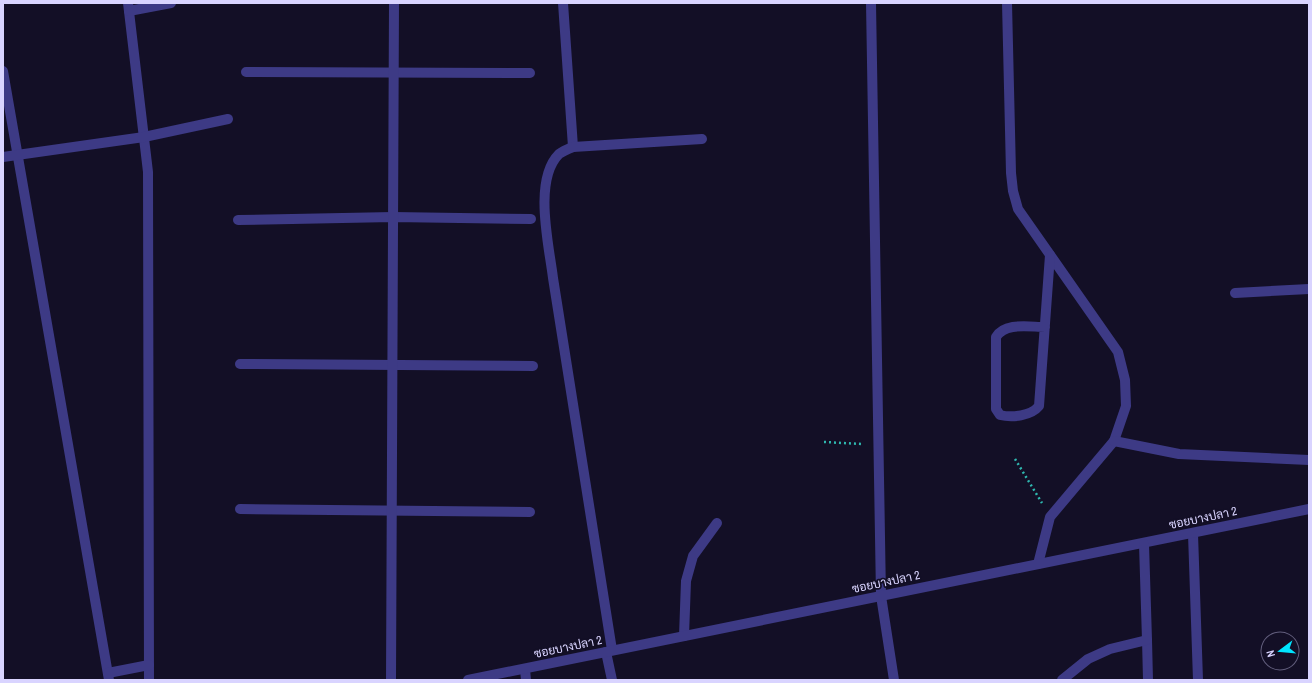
<svg xmlns="http://www.w3.org/2000/svg" width="1312" height="683" font-family="'Archivo Narrow',Sarabun,sans-serif">
<style>
.lines{fill:none;stroke-linecap:round;stroke-linejoin:round}
.path{stroke:#2fb8b0;stroke-width:2.5;stroke-dasharray:2 3;stroke-linecap:butt}
.minor{stroke:#3d3a85;stroke-width:10}
.labels{text-anchor:middle;dominant-baseline:central;stroke-width:3.5;stroke-linejoin:round;paint-order:stroke}
.street-label{font-size:12px;fill:#d9d4ff;stroke:#130f26}
</style>
<rect width="100%" height="100%" fill="#130f26"/>
<g class="lines">
<g class="path">
<polyline points="824,442 862,444"/>
<polyline points="1015,459 1042,503"/>
</g>
<g class="minor">
<polyline points="128,3 148,172 149,680"/>
<polyline points="563,3 573,147"/>
<polyline points="871,3 881,596 894,680"/>
<polyline points="1007,3 1011,173 1013,191 1018,209 1118,352 1125,380 1126,406 1114,441 1050,517 1038,564"/>
<polyline points="129,11 171,3"/>
<polyline points="3,71 109,680"/>
<polyline points="246,72 530,73"/>
<polyline points="3,157 144,137 228,119"/>
<polyline points="238,220 393,217 531,219"/>
<polyline points="1235,293 1309,289"/>
<path d="M1045,327C1029,327 1005,322 996,337V409L1000,415C1012,418 1031,416 1039,406L1050,255"/>
<polyline points="240,364 533,366"/>
<polyline points="1114,441 1179,454 1309,460"/>
<polyline points="240,509 530,512"/>
<polyline points="1193,534 1198,680"/>
<polyline points="684,636 686,581 693,556 717,523"/>
<polyline points="1147,640 1148,680"/>
<path d="M612,650L553,278C549,245 533,180 559,154C563,151 568,149 573,147L702,139"/>
<polyline points="606,652 612,680"/>
<polyline points="525,669 526,680"/>
<polyline points="108,673 149,665"/>
<polyline points="391,680 394,3"/>
<polyline points="468,680 1309,509"/>
<polyline points="1062,680 1088,659 1110,649 1147,640 1144,544"/>
</g>
</g>
<g class="labels">
<g class="street-label">
<text transform="translate(1203 518) rotate(-12)">ซอยบางปลา 2</text>
<text transform="translate(886 582) rotate(-12)">ซอยบางปลา 2</text>
<text transform="translate(568 647) rotate(-12)">ซอยบางปลา 2</text>
</g>
</g>
<rect width="1312" height="683" fill="none" stroke="#d9d4ff" stroke-width="8"/>
<g transform="translate(1280 651) rotate(254)"><circle r="19" fill="#130f26" stroke="#625e7d"/>
<path d="M0-3L7 15L0 10L-7 15Z" fill="#00e5ff"/>
<text y="-6" font-size="11" font-weight="bold" text-anchor="middle" fill="#d9d4ff">N</text>
</g>
</svg>
